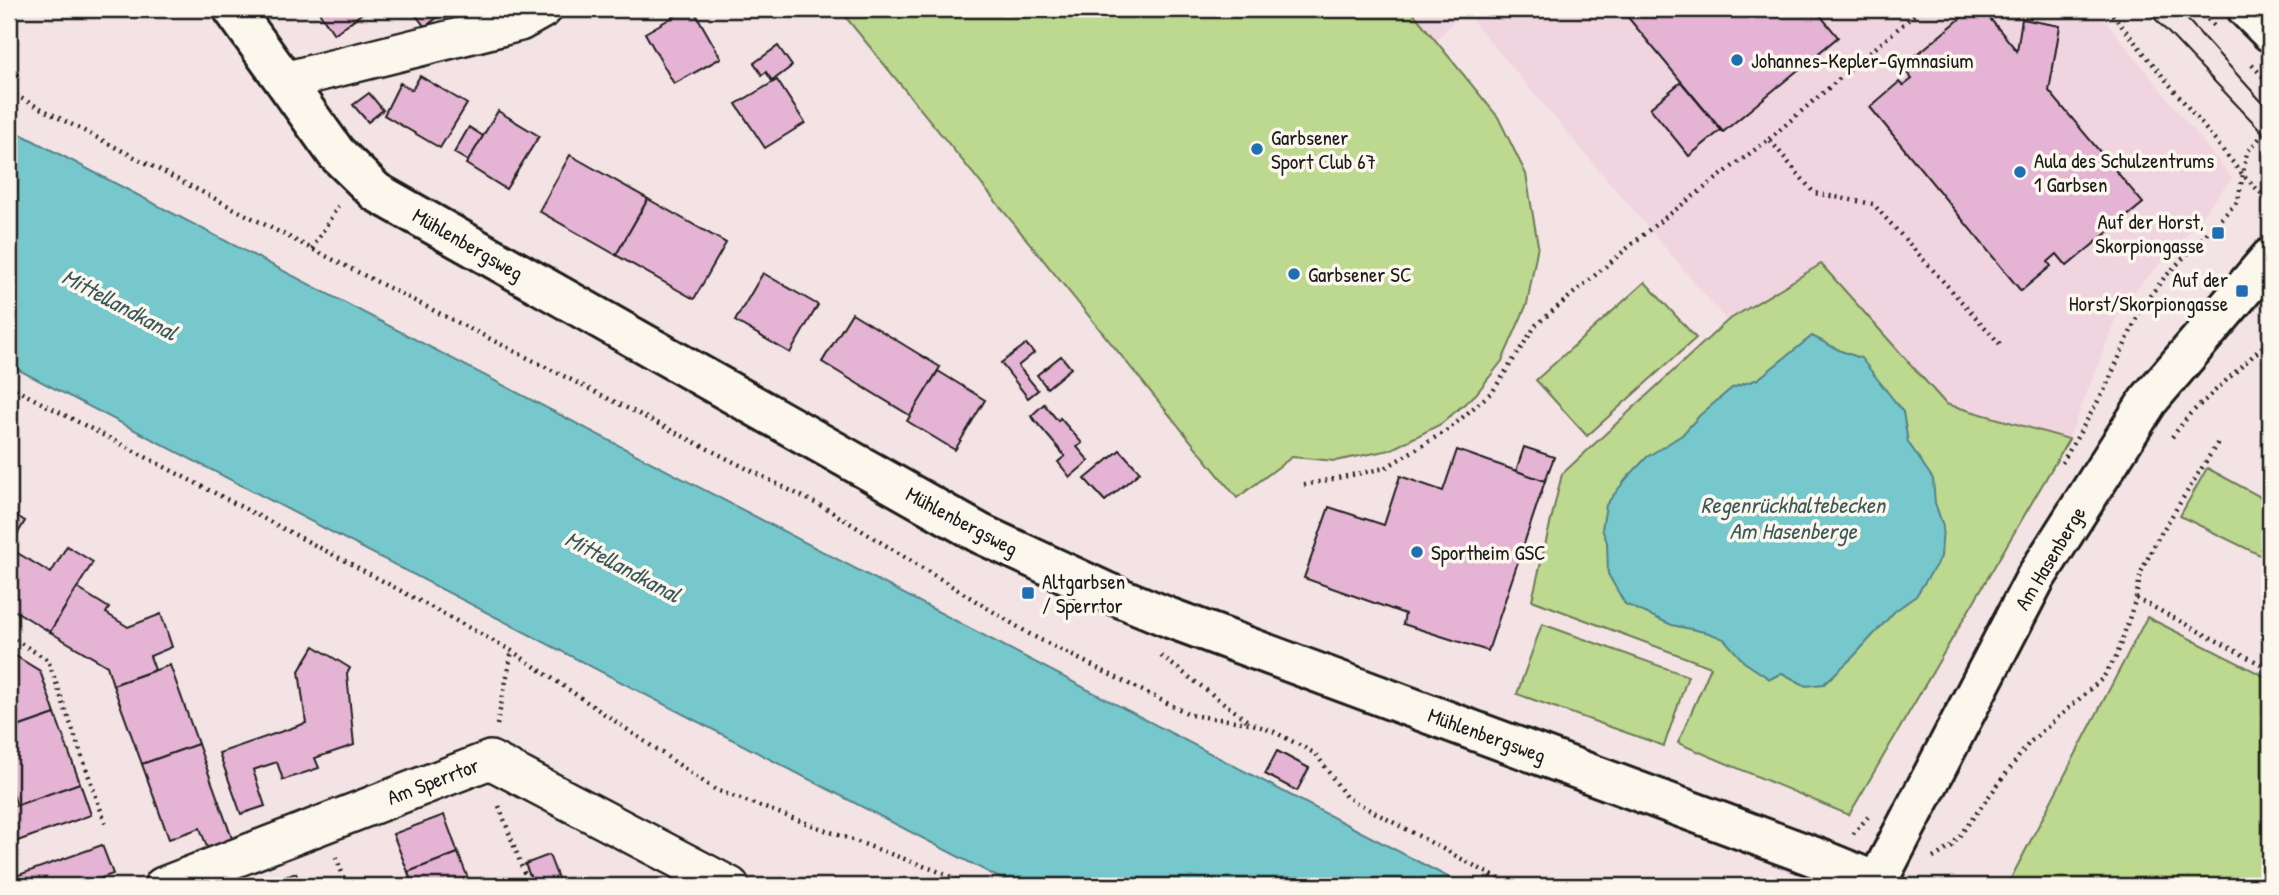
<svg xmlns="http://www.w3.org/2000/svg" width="2279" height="895" font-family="'Patrick Hand',sans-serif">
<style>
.built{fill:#f0d5e0}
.green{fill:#bdd88f;stroke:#6c7a56;stroke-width:2}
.water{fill:#77c8cd;stroke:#538386;stroke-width:2}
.building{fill:#e5b4d4;stroke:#1c1c1c;stroke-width:2}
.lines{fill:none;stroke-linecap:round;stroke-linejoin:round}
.street-casing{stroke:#1c1c1c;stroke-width:42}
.secondary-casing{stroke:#1c1c1c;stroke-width:44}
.path{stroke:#1c1c1c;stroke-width:4.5;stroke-dasharray:2 5;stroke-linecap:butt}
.street{stroke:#fbf7ec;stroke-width:37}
.secondary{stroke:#fbf7ec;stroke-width:38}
.tram{stroke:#1c1c1c;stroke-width:2}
.poi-dot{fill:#1f6fb2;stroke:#fbf7ec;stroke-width:2.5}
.labels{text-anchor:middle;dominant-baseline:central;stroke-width:7;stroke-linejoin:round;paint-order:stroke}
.poi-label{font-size:21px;fill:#1c1c1c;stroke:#fbf7ec;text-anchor:start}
.street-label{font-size:21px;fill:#1c1c1c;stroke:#fbf7ec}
.water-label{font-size:23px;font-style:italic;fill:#3c585a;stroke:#fbf7ec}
</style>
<rect width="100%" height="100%" fill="#f4e3e5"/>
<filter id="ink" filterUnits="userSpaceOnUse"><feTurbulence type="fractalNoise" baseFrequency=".0143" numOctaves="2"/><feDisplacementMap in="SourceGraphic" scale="14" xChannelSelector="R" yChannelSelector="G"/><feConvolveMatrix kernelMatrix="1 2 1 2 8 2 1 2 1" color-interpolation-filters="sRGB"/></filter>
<g filter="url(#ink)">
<polygon class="built" points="1410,9 2096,9 2232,178 2182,241 2121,305 2069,439 1946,404 1821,264 1727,321 1464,11 1436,40"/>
<g class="green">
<polygon points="839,9 1410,9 1498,117 1526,174 1538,245 1527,304 1502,361 1476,394 1441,424 1390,450 1335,461 1292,457 1237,498"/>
<polygon points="1821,264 1946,404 2069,439 1849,815 1678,743 1711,667 1532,600 1562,474 1727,321"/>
<polygon points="1645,282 1696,338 1587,436 1536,380"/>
<polygon points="2207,468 2270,502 2270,560 2180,516"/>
<polygon points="2147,617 2270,679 2270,886 2007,886"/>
<polygon points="1542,624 1688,676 1664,746 1517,694"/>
</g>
<g class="water">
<polygon points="9,128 1465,886 1015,886 9,365"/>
<polygon points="1812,336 1841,351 1861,358 1903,412 1908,442 1933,479 1935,503 1943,526 1941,557 1916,596 1895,611 1854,656 1824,684 1806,686 1782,673 1770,679 1744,662 1724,639 1709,633 1672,625 1625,604 1608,574 1607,542 1602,529 1606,505 1627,478 1647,457 1682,435 1700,415 1732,388 1758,379"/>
</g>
<g class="building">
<polygon points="317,9 368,9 334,34"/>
<polygon points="422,9 433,9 439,16 425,27 415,14"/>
<polygon points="687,9 693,9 721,58 674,84 645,33"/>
<polygon points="1621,9 1815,9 1838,37 1723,132"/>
<polygon points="1972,9 1982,9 2017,51 2022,19 2060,26 2049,91 2143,203 2067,266 2057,254 2048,262 2051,266 2021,291 1870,107 1899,82 1903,86 1912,79 1902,67"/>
<polygon points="778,46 792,66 772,81 766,72 762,75 754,63"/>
<polygon points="420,76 467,104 440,148 384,115 400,83 412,90"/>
<polygon points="777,80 805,123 765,148 736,104"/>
<polygon points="1681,82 1721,130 1689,156 1650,108"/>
<polygon points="369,93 383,110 368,122 353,105"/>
<polygon points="498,111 539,136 506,189 466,164"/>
<polygon points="469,127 483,136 468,161 454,153"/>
<polygon points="570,155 648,199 616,255 539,211"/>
<polygon points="648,199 726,243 694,299 616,255"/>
<polygon points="763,273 818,305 790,353 735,321"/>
<polygon points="852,313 940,367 911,416 822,362"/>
<polygon points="1026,344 1034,353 1018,366 1038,390 1028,398 1001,363"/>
<polygon points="1061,356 1071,368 1047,388 1037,375"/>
<polygon points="938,371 985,400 955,450 907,421"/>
<polygon points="1044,404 1058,421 1060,418 1082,443 1077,447 1089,461 1070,477 1058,462 1065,456 1031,416"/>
<polygon points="1524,447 1554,457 1545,481 1516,471"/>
<polygon points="1120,450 1140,472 1105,501 1085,479"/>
<polygon points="1457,450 1545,481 1488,651 1403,624 1405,614 1304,578 1329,507 1384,525 1400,476 1443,491"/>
<polygon points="9,511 25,521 9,548"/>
<polygon points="67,546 93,562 50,632 9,607 9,548 51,573"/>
<polygon points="77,588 109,608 106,613 128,627 161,614 172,647 150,656 155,670 113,685 107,666 50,632"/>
<polygon points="314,646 350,668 347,674 354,745 315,758 319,768 283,780 277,762 253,770 265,806 241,814 219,753 306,723 299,671"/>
<polygon points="9,652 40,671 55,714 9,730"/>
<polygon points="170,665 198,744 142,764 113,685"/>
<polygon points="55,714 80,783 17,806 9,782 9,730"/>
<polygon points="198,744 233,841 208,850 200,828 169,839 142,764"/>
<polygon points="1277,751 1309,768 1297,791 1265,774"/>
<polygon points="80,783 91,815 9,844 9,808"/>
<polygon points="444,815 458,853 408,872 393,834"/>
<polygon points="102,845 113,874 78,886 16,886 13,877"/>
<polygon points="458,853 471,886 413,886 408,872"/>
<polygon points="549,855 561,886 534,886 525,864"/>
<polygon points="296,873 300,886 259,886"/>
</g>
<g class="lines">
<g class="street-casing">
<g id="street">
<polyline points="284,81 520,22 543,9"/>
<polyline points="163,886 490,760 730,886"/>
</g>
</g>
<g class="secondary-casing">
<g id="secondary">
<polyline points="233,9 336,153 376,192 981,534 1104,591 1170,618 1823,860 1877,882"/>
<polyline points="2247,9 2270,32"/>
<polyline points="1875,886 2036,577 2148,401 2270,258"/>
</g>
</g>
<g class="path">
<polyline points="2108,9 2244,176 2270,202"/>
<polyline points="2198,9 2214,26"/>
<polyline points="2252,65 2270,84"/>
<polyline points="9,92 312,249 827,509 1031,635 1191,715 1249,723 1271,730 1316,754 1346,797 1512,886"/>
<polyline points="1769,139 1921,9"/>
<polyline points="312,249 338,206"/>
<polyline points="9,386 355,566 512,651 716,790 948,875 966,886"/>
<polyline points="2172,437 2190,414 2270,340"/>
<polyline points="2062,463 2104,391 2142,306 2164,278 2238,201 2247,152 2270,127"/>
<polyline points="1304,485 1385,468 1449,429 1493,391 1536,325 1650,229 1769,139 1814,193 1873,204 2000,344"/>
<polyline points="2136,598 2270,669"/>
<polyline points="9,636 48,660 106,825"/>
<polyline points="1161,656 1249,722"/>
<polyline points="497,725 512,651"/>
<polyline points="499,806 529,886"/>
<polyline points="1853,834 1868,817"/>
<polyline points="336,857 347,886"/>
<polyline points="1933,858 1951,847 2029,743 2103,678 2117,655 2136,598 2141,572 2158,538 2220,439"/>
</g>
<use href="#street" class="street"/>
<use href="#secondary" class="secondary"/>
<g class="tram">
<polyline points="2146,9 2270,140"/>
<polyline points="2178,9 2270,111"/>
</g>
</g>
</g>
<g class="poi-dot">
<circle cx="1737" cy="60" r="7"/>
<circle cx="1257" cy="149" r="7"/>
<circle cx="2020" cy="172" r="7"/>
<rect x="2211" y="226" width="14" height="14" rx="3.5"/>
<circle cx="1294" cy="274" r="7"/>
<rect x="2235" y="284" width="14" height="14" rx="3.5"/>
<circle cx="1417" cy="552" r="7"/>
<rect x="1021" y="586" width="14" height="14" rx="3.5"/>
</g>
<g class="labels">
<g class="poi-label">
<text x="1751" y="60">Johannes-Kepler-Gymnasium</text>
<text x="1271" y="137">Garbsener<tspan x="1271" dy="24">Sport Club 67</tspan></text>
<text x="2034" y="160">Aula des Schulzentrums<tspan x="2034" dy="24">1 Garbsen</tspan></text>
<text x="2204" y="221" text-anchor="end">Auf der Horst,<tspan x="2204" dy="24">Skorpiongasse</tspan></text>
<text x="1308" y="274">Garbsener SC</text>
<text x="2228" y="279" text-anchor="end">Auf der<tspan x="2228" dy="24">Horst/Skorpiongasse</tspan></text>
<text x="1431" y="552">Sportheim GSC</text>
<text x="1042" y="581">Altgarbsen<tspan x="1042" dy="24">/ Sperrtor</tspan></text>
</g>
<g class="street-label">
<text transform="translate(468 244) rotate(30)">Mühlenbergsweg</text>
<text transform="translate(962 521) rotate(28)">Mühlenbergsweg</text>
<text transform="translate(2050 558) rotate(-59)">Am Hasenberge</text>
<text transform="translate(1487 735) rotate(20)">Mühlenbergsweg</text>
<text transform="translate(433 781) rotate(-21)">Am Sperrtor</text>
</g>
<g class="water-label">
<text transform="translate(120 304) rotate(28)">Mittellandkanal</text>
<text x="1793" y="504">Regenrückhaltebecken<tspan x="1793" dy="26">Am Hasenberge</tspan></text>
<text transform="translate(623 566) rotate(28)">Mittellandkanal</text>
</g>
</g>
<rect width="2279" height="895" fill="none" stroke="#fbf7ec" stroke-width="35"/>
<rect x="18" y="18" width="2244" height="860" fill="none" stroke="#1c1c1c" stroke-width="2.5" filter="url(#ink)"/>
</svg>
